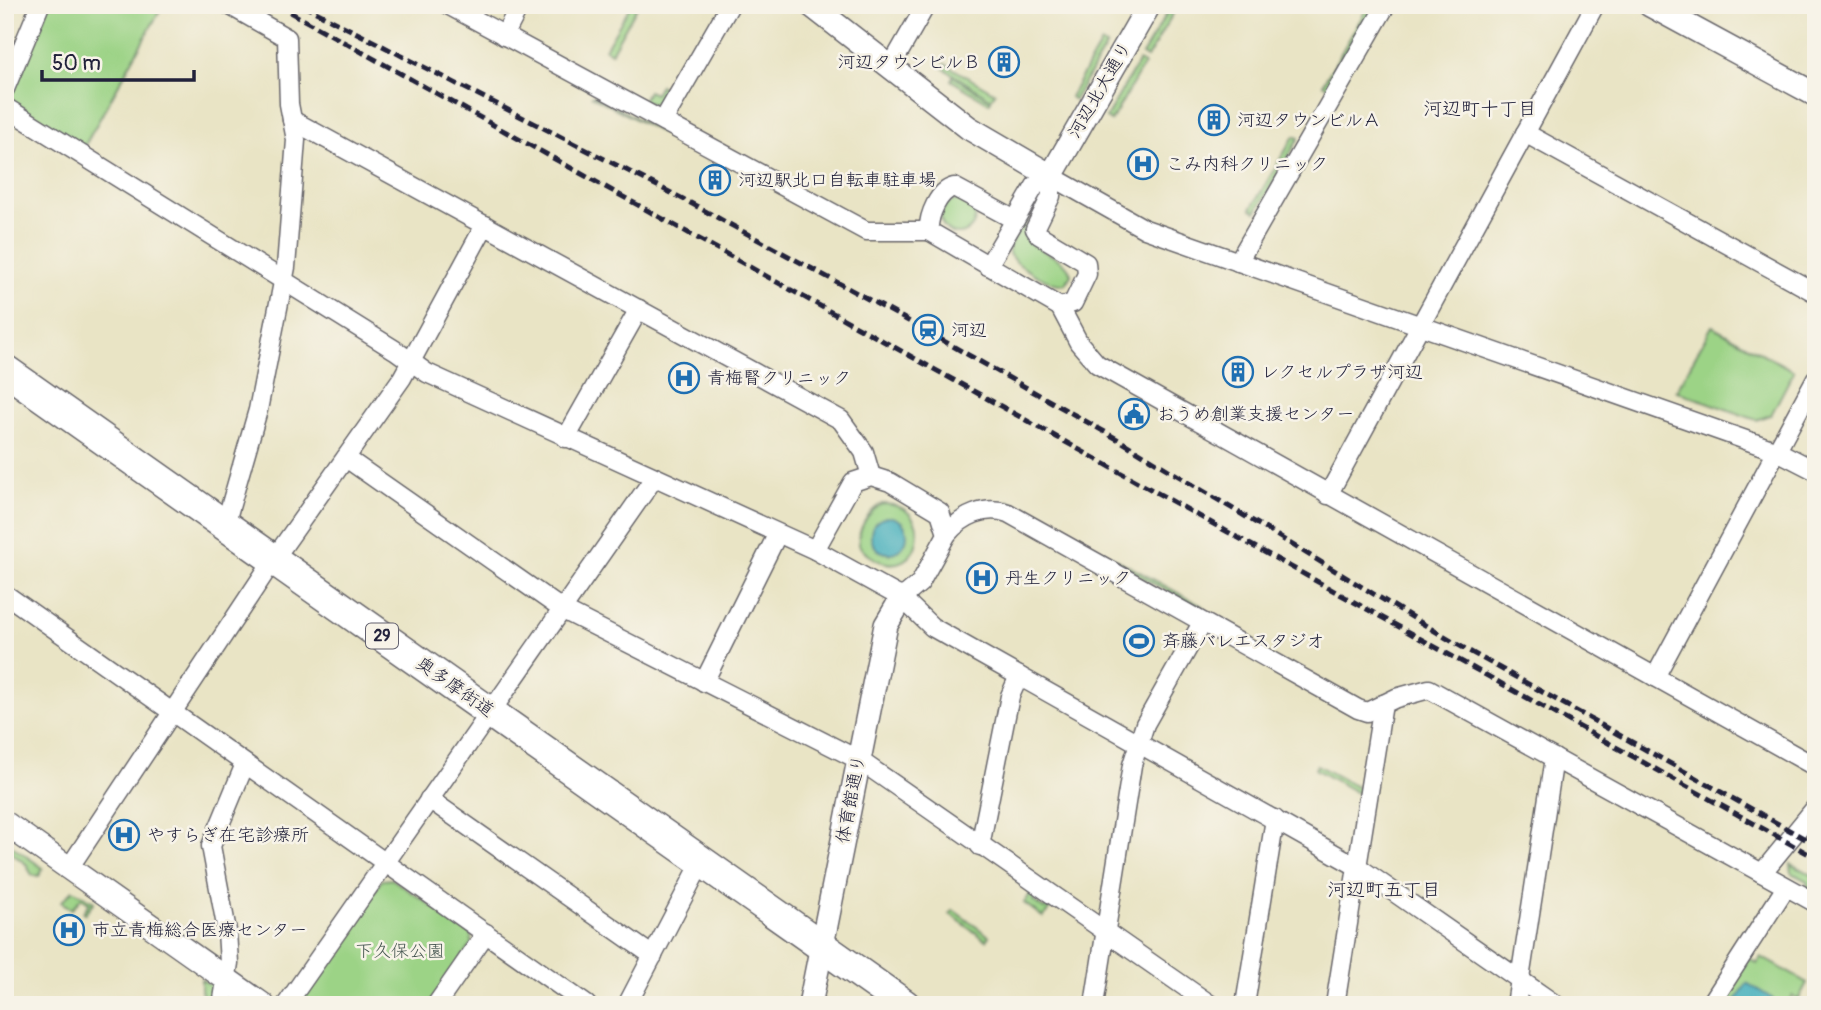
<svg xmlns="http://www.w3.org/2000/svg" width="1821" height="1010" font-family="Pangolin,'Klee One',sans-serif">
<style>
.green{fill:#9cd386;stroke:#5f7a60;stroke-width:2;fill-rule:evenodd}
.water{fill:#3cacba;stroke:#2f677a;stroke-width:2}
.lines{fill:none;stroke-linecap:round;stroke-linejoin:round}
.minor-casing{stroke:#68666b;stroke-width:21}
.tertiary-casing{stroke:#68666b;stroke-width:26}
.primary-casing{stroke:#68666b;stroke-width:33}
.minor{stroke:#fff;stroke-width:18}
.tertiary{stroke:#fff;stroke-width:23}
.primary{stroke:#fff;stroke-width:30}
.rail{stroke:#22223b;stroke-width:5;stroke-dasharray:10 5;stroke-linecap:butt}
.labels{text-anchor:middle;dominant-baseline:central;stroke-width:5;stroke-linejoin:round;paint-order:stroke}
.shield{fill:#f7f3e8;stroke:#62616f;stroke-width:2}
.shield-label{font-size:16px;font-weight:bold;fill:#22223b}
.poi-label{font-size:18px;fill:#22223b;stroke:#f7f3e8;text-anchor:start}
.street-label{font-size:18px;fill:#22223b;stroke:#f7f3e8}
.park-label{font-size:18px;fill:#475752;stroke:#f7f3e8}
.neighbourhood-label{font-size:19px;fill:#22223b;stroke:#f7f3e8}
</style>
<rect width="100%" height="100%" fill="#f7f3e8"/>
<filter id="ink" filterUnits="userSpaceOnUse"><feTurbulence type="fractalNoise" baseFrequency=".0143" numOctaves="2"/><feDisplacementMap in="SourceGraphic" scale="14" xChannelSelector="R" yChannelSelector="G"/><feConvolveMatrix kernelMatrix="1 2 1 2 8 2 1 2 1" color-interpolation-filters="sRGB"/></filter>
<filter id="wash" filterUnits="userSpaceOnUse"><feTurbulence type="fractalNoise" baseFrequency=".00686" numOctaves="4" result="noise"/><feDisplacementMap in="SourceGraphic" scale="28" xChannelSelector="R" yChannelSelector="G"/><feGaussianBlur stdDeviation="1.57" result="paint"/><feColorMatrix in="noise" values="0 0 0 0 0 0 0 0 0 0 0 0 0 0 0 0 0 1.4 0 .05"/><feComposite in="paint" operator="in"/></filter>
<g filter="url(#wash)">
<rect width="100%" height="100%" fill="#e9e4c5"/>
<g class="green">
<polygon points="49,5 163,5 84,147 13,102 11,94"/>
<polygon points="631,5 638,5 611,53 605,49"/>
<polygon points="1172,5 1178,5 1147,58 1142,55"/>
<polygon points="1369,5 1376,5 1328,87 1323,84"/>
<polygon points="1101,43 1106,46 1074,100 1070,97"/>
<polygon points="1139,61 1144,64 1111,121 1106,118"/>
<polygon points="945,64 995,93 991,99 943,68"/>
<polygon points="953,76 991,100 989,103 951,80"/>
<polygon points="660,85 668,90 661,102 651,104 643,100 648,91 655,94"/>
<polygon points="593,95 707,157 592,96"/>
<polygon points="1294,136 1299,138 1256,212 1251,209"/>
<circle cx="958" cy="217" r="17"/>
<path d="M1033,206L1035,207L1025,226L1024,235C1034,253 1067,255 1071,275L1065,284C1050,286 1017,266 1009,254V247Z"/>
<polygon points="1712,326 1794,371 1771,415 1756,420 1676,391"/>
<polygon points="1009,501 1096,548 1095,550 1009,504"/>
<path d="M882,504C939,504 921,583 875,559C868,555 863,552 859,545C857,530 868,511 882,504ZM886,517L902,522L907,532L889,554L878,550L875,523Z"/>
<polygon points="1101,551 1204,607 1202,610 1100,555"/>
<polygon points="1317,765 1360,789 1359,794 1315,769"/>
<polygon points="5,841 43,868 39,876 32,875 26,864 5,848"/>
<polygon points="1791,864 1816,877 1816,894 1808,890 1807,881 1792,873"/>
<polygon points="392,879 471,933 472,943 429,1005 295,1005 382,880"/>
<polygon points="73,890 94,902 85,914 83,912 89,903 81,898 72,909 61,902"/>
<polygon points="1031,893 1035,896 1033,901 1044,909 1047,905 1051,907 1043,917 1024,903"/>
<polygon points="953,910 989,936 986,940 950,914"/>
<polygon points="1761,957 1807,983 1798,1000 1792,996 1786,1005 1720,1005 1749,958 1757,963"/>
<polygon points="201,979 214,987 212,1005 207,1005 201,991"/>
</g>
<g class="water">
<circle cx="889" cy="535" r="18"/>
<polygon points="1747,983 1773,999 1769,1005 1733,1005"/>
</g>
</g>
<g filter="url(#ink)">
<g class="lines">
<g class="minor-casing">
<g id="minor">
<polyline points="448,5 866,231 929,231"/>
<polyline points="504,36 520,5"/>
<polyline points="890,68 926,5"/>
<polyline points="5,89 40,5"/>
<polyline points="5,107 395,350 427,373 815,550 902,598 932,627 1358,867 1556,1005"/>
<polyline points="292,120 841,420 864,452 871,476"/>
<polyline points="663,121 730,5"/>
<polyline points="1525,133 1816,293"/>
<polyline points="1051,176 1145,229 1777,451 1816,471"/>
<path d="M1015,220L954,187C938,191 928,216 929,231L1060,307L1073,303L1087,274L1086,263L1039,235L1035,229L1051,196V176"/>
<polyline points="1238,262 1386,5"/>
<polyline points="988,266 1035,186 1051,176"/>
<polyline points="1060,307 1079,343 1097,364 1816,767"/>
<polyline points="566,438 639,309"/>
<polyline points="346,458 563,610 859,760 1211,1005"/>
<polyline points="1328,495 1595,5"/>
<polyline points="225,525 258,410 286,267 296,140 289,104 287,38 229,5"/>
<path d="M947,534C962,516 985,505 1008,513L1358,709L1367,712L1396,698L1429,689L1816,903"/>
<polyline points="815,550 853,482 871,476 890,482 940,512 947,534 920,583 902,598"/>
<polyline points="5,594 587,1005"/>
<polyline points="1655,677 1816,378"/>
<polyline points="704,682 777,535"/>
<polyline points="429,799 653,956"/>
<polyline points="980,846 1010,696 1019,676"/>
<polyline points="69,868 274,559 402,378 485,225"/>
<polyline points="1762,873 1816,807"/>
<polyline points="222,1005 229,963 227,931 211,846 245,764"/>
<polyline points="286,1005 654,478"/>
<polyline points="436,1005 486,933"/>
<polyline points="627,1005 702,861"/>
<polyline points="1094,1005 1132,765 1145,724 1202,623"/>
<polyline points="1245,1005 1275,819"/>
<polyline points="1335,1005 1383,704"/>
<polyline points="1516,1005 1554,758"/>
<polyline points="1710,1005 1786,887"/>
</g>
</g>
<g class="tertiary-casing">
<g id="tertiary">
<polyline points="811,5 969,128 1051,176 1149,5"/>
<polyline points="1650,5 1816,95"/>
<polyline points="5,823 263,1005"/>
<polyline points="810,1005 886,625 902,598"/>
</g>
</g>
<g class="primary-casing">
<polyline id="primary" points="5,370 905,1005"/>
</g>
<use href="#minor" class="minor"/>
<use href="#tertiary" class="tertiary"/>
<use href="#primary" class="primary"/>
<g class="rail">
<polyline points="277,5 1816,858"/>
<polyline points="302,5 683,199 903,318 1119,440 1453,642 1816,845"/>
</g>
</g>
</g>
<defs>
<g id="building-ring" transform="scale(1.575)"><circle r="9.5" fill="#f7f3e8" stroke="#1f6fb2" stroke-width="1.5"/><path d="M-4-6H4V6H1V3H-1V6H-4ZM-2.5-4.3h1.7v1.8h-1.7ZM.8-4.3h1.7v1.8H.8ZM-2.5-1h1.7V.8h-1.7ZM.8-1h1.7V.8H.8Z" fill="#1f6fb2"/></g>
<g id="hospital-ring" transform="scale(1.575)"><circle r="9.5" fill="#f7f3e8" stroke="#1f6fb2" stroke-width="1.5"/><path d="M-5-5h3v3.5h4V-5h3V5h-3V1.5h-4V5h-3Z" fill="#1f6fb2"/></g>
<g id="station-ring" transform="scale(1.575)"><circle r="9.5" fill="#f7f3e8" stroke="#1f6fb2" stroke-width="1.5"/><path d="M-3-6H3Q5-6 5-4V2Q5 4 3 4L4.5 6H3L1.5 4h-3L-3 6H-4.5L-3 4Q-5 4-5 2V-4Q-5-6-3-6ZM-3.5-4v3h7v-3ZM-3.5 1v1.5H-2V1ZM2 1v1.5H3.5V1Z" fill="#1f6fb2"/></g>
<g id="civic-ring" transform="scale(1.575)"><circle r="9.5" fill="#f7f3e8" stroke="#1f6fb2" stroke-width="1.5"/><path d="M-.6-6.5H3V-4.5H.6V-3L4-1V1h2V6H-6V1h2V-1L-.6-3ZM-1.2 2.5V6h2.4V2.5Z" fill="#1f6fb2"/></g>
<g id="stadium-ring" transform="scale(1.575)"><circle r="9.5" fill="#f7f3e8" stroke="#1f6fb2" stroke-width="1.5"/><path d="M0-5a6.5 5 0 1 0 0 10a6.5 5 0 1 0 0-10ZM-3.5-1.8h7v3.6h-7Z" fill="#1f6fb2"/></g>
</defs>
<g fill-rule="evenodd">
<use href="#building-ring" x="1004" y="62"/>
<use href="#building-ring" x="1214" y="120"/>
<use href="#hospital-ring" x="1143" y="164"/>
<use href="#building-ring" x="715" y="180"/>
<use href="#station-ring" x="928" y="330"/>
<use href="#building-ring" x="1238" y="372"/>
<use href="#hospital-ring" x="684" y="378"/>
<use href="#civic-ring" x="1134" y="414"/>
<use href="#hospital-ring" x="982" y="578"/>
<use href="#stadium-ring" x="1139" y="641"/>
<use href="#hospital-ring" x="124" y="835"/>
<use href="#hospital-ring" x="69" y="930"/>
</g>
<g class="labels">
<rect class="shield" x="366" y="623.5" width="32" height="25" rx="5"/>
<g class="shield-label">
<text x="382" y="636">29</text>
</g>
<g class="poi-label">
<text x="981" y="62" text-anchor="end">河辺タウンビルＢ</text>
<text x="1237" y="120">河辺タウンビルＡ</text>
<text x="1166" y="164">こみ内科クリニック</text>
<text x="738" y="180">河辺駅北口自転車駐車場</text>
<text x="951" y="330">河辺</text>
<text x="1261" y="372">レクセルプラザ河辺</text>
<text x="707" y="378">青梅腎クリニック</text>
<text x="1157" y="414">おうめ創業支援センター</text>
<text x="1005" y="578">丹生クリニック</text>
<text x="1162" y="641">斉藤バレエスタジオ</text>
<text x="147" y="835">やすらぎ在宅診療所</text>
<text x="92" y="930">市立青梅総合医療センター</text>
</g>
<g class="street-label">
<text transform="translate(1100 90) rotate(-60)">河辺北大通り</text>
<text transform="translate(455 687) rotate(35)">奥多摩街道</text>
<text transform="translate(851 799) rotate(-79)">体育館通り</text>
</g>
<g class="park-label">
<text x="400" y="951">下久保公園</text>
</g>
<g class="neighbourhood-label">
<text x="1480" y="109">河辺町十丁目</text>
<text x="1384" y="890">河辺町五丁目</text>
</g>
</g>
<rect width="1821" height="1010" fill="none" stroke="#f7f3e8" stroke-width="28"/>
<path d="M42 70v10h152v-10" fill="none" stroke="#22223b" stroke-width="3.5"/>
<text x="52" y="70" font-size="21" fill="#22223b" stroke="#f7f3e8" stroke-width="5" paint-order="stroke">50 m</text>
</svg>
